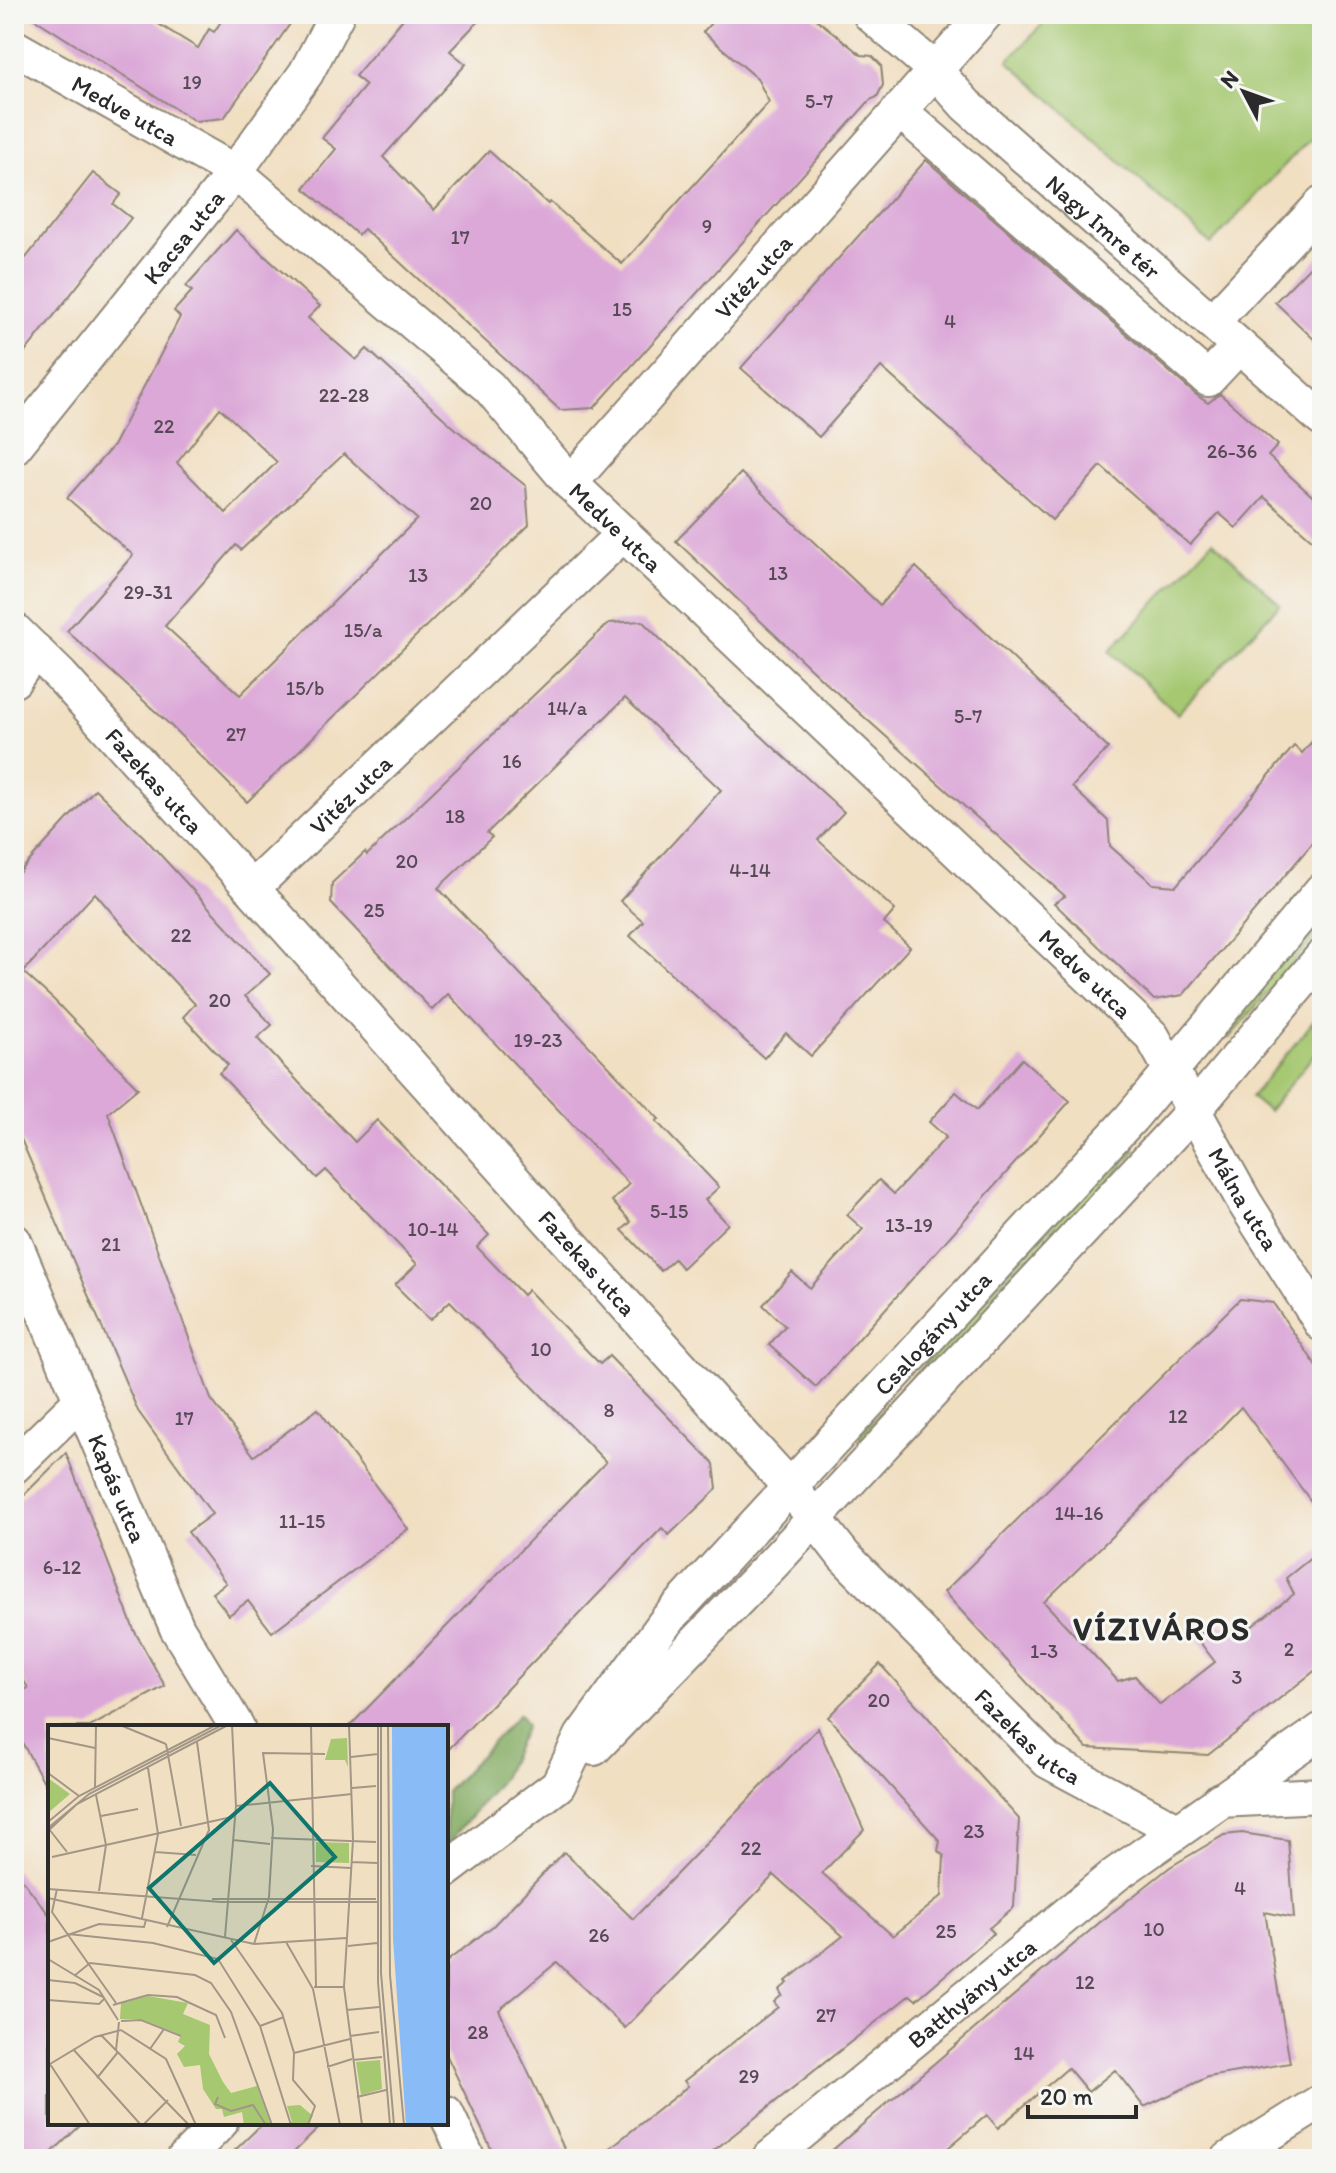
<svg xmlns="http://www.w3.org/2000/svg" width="1336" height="2173" font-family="Itim,sans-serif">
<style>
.green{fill:#a5c871;stroke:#687a4e;stroke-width:2}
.forest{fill:#84ac63;stroke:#586c47;stroke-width:2}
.building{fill:#dba8d8;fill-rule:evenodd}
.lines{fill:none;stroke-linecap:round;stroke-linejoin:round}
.minor-casing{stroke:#8e8576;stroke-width:38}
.minor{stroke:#fff;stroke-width:34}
.labels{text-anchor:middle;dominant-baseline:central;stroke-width:6;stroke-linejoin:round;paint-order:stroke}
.number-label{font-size:20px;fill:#574a56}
.street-label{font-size:24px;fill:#2b2b2b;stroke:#f6f6f2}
.district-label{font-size:32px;font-weight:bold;letter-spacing:2px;fill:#2b2b2b;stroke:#f6f6f2}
.inset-road{fill:none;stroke:#a29786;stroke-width:2}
.view{fill:#0f766e;fill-opacity:0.15;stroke:#0f766e;stroke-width:4}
.inset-edge{fill:none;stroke:#2b2b2b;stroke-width:4}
</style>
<rect width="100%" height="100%" fill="#f6f6f2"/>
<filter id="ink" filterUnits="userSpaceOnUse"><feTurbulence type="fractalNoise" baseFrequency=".0125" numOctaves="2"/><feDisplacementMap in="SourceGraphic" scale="16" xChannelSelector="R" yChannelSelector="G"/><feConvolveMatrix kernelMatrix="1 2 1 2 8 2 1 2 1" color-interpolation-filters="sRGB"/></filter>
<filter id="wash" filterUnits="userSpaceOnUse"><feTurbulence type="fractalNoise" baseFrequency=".006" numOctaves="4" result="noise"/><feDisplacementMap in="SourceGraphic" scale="32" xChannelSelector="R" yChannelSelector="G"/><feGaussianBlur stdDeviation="1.8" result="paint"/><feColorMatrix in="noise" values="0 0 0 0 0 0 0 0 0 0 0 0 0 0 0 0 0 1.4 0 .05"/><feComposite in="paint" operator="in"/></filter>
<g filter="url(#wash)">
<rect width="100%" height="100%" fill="#f1dfc2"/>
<g class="green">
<polygon points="1052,14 1322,14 1322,125 1211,244 1008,61"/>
<polygon points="1213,541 1280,604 1177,714 1110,651"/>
<polygon points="1322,910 1322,929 1229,1038 1219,1030"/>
<polygon points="1322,1011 1322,1045 1268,1111 1251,1097"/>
<polygon points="1127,1143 1136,1151 867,1443 859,1435"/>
</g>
<polygon class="forest" points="519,1714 526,1726 502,1778 446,1846 446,1792"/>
<g id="blocks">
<g class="building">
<polygon points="27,14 142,14 198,48 209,29 214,32 226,14 297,14 224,118 195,121"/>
<polygon points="407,14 485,14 450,51 466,64 383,157 434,210 489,151 548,204 550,202 622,264 769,102 757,78 703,32 719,14 810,14 861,55 872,56 881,65 883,85 877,97 870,100 594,408 560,410 364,229 358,235 304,188 336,149 322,138 366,85 355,76"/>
<polygon points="926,160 1195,394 1208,403 1220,394 1278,445 1268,456 1322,505 1322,548 1264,497 1236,528 1219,513 1190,545 1101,466 1052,520 881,367 819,437 741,368"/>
<polygon points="93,173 121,194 113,204 131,218 14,366 14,273"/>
<path d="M236,230L320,306L308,318L356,360L367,349L458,431L526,486L529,525L247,802L168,723L67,631L133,555L67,498L113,446L180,317L174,311L192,291L186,286ZM220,408L277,462L226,513L177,463ZM344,454L417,519L240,695L165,626L236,545L241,550Z"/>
<polygon points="1322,254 1322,347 1275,302"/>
<polygon points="741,473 880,605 916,567 1108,748 1072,787 1108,821 1110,846 1153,884 1176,886 1294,746 1302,753 1322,730 1322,832 1183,995 1154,1000 1054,903 1065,896 826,683 676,541"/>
<polygon points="642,621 719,697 844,812 818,840 895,910 884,923 910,947 811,1056 786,1033 764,1058 630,936 643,921 620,901 721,790 625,698 487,833 492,837 438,888 659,1119 656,1121 719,1187 705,1200 728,1224 682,1268 674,1259 661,1271 622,1230 631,1222 612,1201 629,1184 448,994 432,1010 331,903 332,883 365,852 367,855 609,623"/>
<polygon points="95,789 144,837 270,974 245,996 272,1025 257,1038 355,1142 377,1120 489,1235 477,1247 523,1295 528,1290 600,1364 609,1356 714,1464 717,1489 669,1535 662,1528 446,1752 446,1727 349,1727 606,1462 450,1301 430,1320 395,1285 417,1264 326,1170 317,1178 219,1073 228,1065 183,1017 195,1004 137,942 95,893 23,972 54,1000 138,1088 108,1113 211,1399 254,1456 318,1409 408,1529 272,1632 248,1601 229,1615 212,1593 226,1583 188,1532 212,1514 138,1411 14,1123 14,878"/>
<polygon points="1022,1059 1070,1101 816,1387 769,1345 785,1326 763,1305 792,1272 810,1288 863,1229 847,1215 879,1180 894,1194 946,1137 929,1122 956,1092 977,1110"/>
<polygon points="1240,1299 1273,1303 1322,1374 1322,1516 1241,1407 1169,1481 1044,1602 1118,1681 1135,1676 1160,1705 1215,1662 1196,1637 1216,1621 1243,1633 1294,1594 1286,1578 1322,1549 1322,1665 1208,1755 1087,1748 944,1592"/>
<polygon points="66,1453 134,1630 165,1686 90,1727 50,1727 50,1793 14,1728 14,1695 28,1688 14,1663 14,1505"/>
<polygon points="880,1664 1019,1819 1014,1907 989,1928 994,1933 916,2000 910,1995 703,2159 596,2159 688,2086 684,2081 778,2007 774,2002 782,1995 779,1990 788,1983 786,1981 843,1936 774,1875 625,2028 557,1962 499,2010 569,2159 496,2159 446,2054 446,1962 493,1926 564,1852 633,1919 818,1728 864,1830 822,1873 893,1936 942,1896 944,1856 938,1851 940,1841 828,1717"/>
<polygon points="1242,1833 1288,1840 1294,1918 1265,1912 1290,2063 1208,2077 1144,2107 1115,2070 1088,2092 1068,2068 998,2128 987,2115 935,2159 822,2159 1099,1923 1170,1867 1224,1835"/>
<polygon points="14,1869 50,1916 50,2123 83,2123 45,2159 14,2159"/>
<polygon points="263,2123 324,2123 287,2159 226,2159"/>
</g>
</g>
</g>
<g filter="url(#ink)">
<use href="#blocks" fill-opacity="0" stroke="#8e8576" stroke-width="2"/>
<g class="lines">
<g class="minor-casing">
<g id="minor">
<path id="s1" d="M870,14L934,69L966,105L1322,419"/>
<path id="s2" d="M14,47L235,172L489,387L570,483L1152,1036L1245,1203L1322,1324"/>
<polyline points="899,110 1208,379 1239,346"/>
<polyline points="1212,322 1322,204"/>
<path id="s3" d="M14,447L235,172L306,73L337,14"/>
<path id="s4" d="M570,483L985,14"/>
<path id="s5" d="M14,630L61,676L747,1440L790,1487L844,1556L1048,1761L1177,1830"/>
<polyline points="14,680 35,650"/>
<path id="s6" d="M252,888L624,533"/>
<path id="s7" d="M14,1241L177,1628L237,1727"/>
<polyline points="14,1466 80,1402"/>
<polyline points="594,1748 775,1561 1194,1110 1322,957"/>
<polyline points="1220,1800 1322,1795"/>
<path id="s8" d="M446,1870L558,1785L582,1736L667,1620L1131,1118L1322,890"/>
<polyline points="446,2113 468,2159"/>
<polyline points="184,2159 220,2123"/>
<path id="s9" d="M769,2159L1115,1875L1322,1730"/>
<polyline points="1229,2159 1322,2101"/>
</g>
</g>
<use href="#minor" class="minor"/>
</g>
</g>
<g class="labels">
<g class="number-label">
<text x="192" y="82">19</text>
<text x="819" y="101">5-7</text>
<text x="707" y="226">9</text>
<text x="460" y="237">17</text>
<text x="622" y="309">15</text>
<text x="950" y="321">4</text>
<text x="344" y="395">22-28</text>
<text x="164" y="426">22</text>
<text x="1232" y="451">26-36</text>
<text x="481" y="503">20</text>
<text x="778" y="573">13</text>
<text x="418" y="575">13</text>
<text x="148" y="592">29-31</text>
<text x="363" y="630">15/a</text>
<text x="305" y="688">15/b</text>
<text x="567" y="708">14/a</text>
<text x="968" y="716">5-7</text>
<text x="236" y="734">27</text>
<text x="512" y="761">16</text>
<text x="455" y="816">18</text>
<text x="407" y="861">20</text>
<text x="750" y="870">4-14</text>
<text x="374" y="910">25</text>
<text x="181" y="935">22</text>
<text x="220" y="1000">20</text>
<text x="538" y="1040">19-23</text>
<text x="669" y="1211">5-15</text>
<text x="909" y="1225">13-19</text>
<text x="433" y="1229">10-14</text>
<text x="111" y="1244">21</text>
<text x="541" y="1349">10</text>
<text x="609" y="1410">8</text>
<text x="1178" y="1416">12</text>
<text x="184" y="1418">17</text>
<text x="1079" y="1513">14-16</text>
<text x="302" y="1521">11-15</text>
<text x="62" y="1567">6-12</text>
<text x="1289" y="1649">2</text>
<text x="1044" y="1651">1-3</text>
<text x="1237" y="1677">3</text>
<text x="879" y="1700">20</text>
<text x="974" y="1831">23</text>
<text x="751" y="1848">22</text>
<text x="1240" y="1888">4</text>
<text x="1154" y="1929">10</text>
<text x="946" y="1931">25</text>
<text x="599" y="1935">26</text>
<text x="1085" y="1982">12</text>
<text x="826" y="2015">27</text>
<text x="478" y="2032">28</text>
<text x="1024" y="2053">14</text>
<text x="749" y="2076">29</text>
</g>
<g class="street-label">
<text stroke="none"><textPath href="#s2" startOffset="128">Medve utca</textPath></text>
<text stroke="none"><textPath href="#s1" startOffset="316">Nagy Imre tér</textPath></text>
<text stroke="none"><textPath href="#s3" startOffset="270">Kacsa utca</textPath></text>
<text stroke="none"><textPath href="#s4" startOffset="276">Vitéz utca</textPath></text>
<text stroke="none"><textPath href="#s2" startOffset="776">Medve utca</textPath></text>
<text stroke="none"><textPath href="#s5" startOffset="206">Fazekas utca</textPath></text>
<text stroke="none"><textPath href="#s6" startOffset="136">Vitéz utca</textPath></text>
<text stroke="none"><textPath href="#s2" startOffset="1424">Medve utca</textPath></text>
<text stroke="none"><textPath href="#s2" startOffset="1702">Málna utca</textPath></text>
<text stroke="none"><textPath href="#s5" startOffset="854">Fazekas utca</textPath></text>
<text stroke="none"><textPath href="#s8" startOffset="730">Csalogány utca</textPath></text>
<text stroke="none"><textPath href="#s7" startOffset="268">Kapás utca</textPath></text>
<text stroke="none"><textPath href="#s5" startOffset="1502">Fazekas utca</textPath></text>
<text stroke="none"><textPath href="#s9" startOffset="262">Batthyány utca</textPath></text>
</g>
<g class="district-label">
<text x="1162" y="1629">VÍZIVÁROS</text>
</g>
</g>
<g transform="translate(48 1725)">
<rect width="400" height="400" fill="#f1dfc2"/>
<path d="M299,13L300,42L297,35H277L283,14ZM0,53L22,69L0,88ZM268,117L301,118V138L268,137ZM100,271L140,278L135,289L162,300L161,329L175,357L183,368L209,361L223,400H196L194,387L176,392L174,384H168L155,364L152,340L136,342L129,329L137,321L130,317L133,310L93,294H72L73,278ZM332,335L334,364L313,370L308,337ZM252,380L265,391L259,400H234L244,397L239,381Z" fill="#a5c871"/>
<path d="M344,0H400V400H358L345,214Z" fill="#89bbf6"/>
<path class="inset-road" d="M72,0L118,19M263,0L268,261M301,0L305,115L296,262L314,400M330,0V257L342,400M333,0V248L346,400M340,0L342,250L356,400M0,13L47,23M118,19L133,101M303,32L330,29M0,48L31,71M47,62L48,0M304,63L328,61M48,70L58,120L51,166M188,81L304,69M53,91L90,84M0,97L31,71L168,0M0,103L41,69L174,0M1,104L19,127M0,106L29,79L180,0M223,113L328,117M185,115L222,119M107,127L148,130M4,132L188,91M303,137L329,138M263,141L303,143M0,164L173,177H329M9,164L4,187L68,278M0,173L206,219L298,213M164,174H328M94,193L110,109L100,43M119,202L161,105L149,17M20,209L105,218L170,234L212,301L243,400M177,212L188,81L184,0M183,215L234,288L246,328L245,355L267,381L260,400M0,217L51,199L96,202L98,195M238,217L265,264L292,400M206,219L221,172L225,104L215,28L277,29M300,221L329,218M0,234L51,265L70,295M26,251L42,238L147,250L163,258L183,287L224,400M0,255L27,258L55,272M266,262H296M0,275L51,279L57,273M65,280L100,270L129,272L168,290L177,313M299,285L331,282M73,296L93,295L133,311M212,301L236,292M73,305L118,334L148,400M53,310L141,400M302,311L331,307M25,324L93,400M102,324L116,304M68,325L71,297M246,328L302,314M305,335L334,332M279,342L304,334M49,353L70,327M170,372L167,379L183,386L205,380L218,400M309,372L338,365M42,400L2,339L47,312L73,305M95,400L120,375"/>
<path class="view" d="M222,58L287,132L166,238L101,163Z"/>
<rect width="400" height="400" class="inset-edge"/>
</g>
<rect width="1336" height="2173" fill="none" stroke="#f6f6f2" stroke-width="48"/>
<g transform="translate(1244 92) rotate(311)" stroke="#f6f6f2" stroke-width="6" paint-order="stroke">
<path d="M0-6L14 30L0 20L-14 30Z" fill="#2b2b2b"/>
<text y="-12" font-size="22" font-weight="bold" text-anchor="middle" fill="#2b2b2b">N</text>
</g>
<path d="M1028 2105v12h108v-12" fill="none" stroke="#2b2b2b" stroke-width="4"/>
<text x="1040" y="2105" font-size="24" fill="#2b2b2b" stroke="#f6f6f2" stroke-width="6" paint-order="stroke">20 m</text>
</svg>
